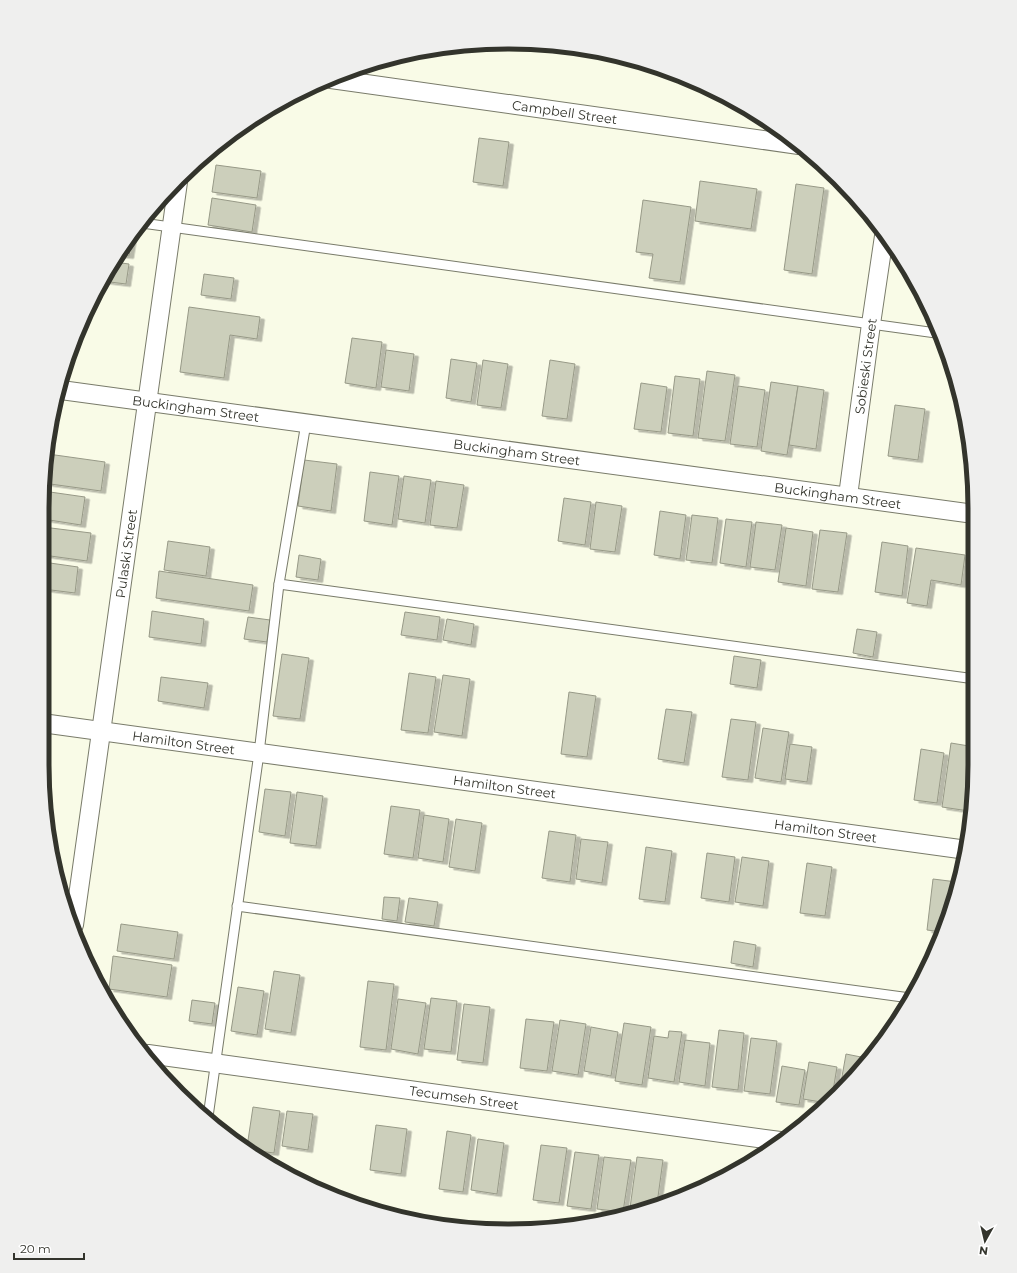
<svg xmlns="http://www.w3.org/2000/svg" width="1017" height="1273" font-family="Montserrat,sans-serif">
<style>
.building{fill:#cccfbb;stroke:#979987;filter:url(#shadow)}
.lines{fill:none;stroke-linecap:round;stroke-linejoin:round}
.service-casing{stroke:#797b6a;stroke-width:11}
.minor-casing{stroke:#797b6a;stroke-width:20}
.service{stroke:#fff;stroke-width:9}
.minor{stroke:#fff;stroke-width:18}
.labels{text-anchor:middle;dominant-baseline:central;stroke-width:3;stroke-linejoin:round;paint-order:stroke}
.street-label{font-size:13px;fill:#33342c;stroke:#fff}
.rim{fill:none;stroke:#33342c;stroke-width:5}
</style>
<defs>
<filter id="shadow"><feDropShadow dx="4.5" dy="2.5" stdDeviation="0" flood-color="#0004"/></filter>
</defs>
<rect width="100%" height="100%" fill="#f9fbe7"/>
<g class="building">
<polygon points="479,138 509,142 503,186 473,182"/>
<polygon points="216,165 261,171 257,198 212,192"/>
<polygon points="700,181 757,189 751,229 695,221"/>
<polygon points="796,184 824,188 812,274 784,270"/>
<polygon points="212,198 256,205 252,232 208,225"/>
<polygon points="643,200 691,207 680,282 649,278 653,254 636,252"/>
<polygon points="132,237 129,256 119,255"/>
<polygon points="114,262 129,264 126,284 102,281"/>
<polygon points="204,274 234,278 231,299 201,295"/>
<polygon points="189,307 260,317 257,339 230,335 224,378 180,372"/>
<polygon points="352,338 382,342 376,388 345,383"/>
<polygon points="386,350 414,354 409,391 381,387"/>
<polygon points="451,359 477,363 471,402 446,398"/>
<polygon points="483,360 508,364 501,408 477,405"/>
<polygon points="550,360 575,364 567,419 542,416"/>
<polygon points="707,371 735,375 725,441 698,438"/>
<polygon points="675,376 700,379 693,436 668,433"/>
<polygon points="771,382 798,386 787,455 761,451"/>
<polygon points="641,383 667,387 661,432 634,429"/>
<polygon points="738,386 765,390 757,447 730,444"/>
<polygon points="798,386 824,390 816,449 789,445"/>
<polygon points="895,405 925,409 918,460 888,456"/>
<polygon points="48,454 105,462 101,491 43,483"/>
<polygon points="304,460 337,464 331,511 298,506"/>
<polygon points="370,472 399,476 392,525 364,521"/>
<polygon points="404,476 431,480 425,523 398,519"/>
<polygon points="436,481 464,485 457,528 430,525"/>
<polygon points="43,491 85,497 81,525 43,519"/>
<polygon points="564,498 591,502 585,545 558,541"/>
<polygon points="596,502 622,506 615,552 590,549"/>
<polygon points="660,511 686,515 680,559 654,555"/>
<polygon points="692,515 718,518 712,563 686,560"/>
<polygon points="726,519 752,522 746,567 720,563"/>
<polygon points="756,522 782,525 775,570 750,567"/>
<polygon points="43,527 91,533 87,561 43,555"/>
<polygon points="786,528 813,532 806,586 778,582"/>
<polygon points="820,530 847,533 838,592 812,589"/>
<polygon points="168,541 210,547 206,576 164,570"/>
<polygon points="882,542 908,546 902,596 875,592"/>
<polygon points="916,548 965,555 961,585 931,580 927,606 907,603"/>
<polygon points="299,555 321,559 318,580 296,577"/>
<polygon points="974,558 974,607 968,606"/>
<polygon points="43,562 78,567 75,593 43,589"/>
<polygon points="159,571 253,585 249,611 156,598"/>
<polygon points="152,611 204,619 201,644 149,637"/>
<polygon points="405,612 440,617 437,640 401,635"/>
<polygon points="248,617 270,620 267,642 244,639"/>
<polygon points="447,619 474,624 471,645 443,640"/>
<polygon points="857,629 877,632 873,657 853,653"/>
<polygon points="282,654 309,658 300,719 273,716"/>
<polygon points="734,656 761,660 757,688 730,684"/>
<polygon points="409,673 436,677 428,733 401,730"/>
<polygon points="443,675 470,679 462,736 434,732"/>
<polygon points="161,677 208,683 204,708 158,701"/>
<polygon points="569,692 596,696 587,757 561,754"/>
<polygon points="666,709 692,712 684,763 658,759"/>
<polygon points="731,719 756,722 748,780 722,777"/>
<polygon points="763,728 789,732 781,782 755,778"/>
<polygon points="951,743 975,747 975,765 969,811 942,807"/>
<polygon points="790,744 812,747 807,782 785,779"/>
<polygon points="921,749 944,753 937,803 914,800"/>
<polygon points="265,789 291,792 285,836 259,832"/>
<polygon points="297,792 323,796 316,846 290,843"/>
<polygon points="391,806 420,810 413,858 384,854"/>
<polygon points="424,815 449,819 443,862 418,858"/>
<polygon points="456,819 482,823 475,871 449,867"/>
<polygon points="549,831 576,835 570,882 542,878"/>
<polygon points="581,839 608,842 602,883 576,879"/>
<polygon points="646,847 672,851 665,902 639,899"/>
<polygon points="707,853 735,857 729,902 701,898"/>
<polygon points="742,857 769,861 763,906 735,902"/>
<polygon points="807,863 832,867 825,916 800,913"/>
<polygon points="933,879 957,882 956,890 943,932 927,930"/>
<polygon points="384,897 400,898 397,921 382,919"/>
<polygon points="409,898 438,902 434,926 405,922"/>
<polygon points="121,924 178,932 174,959 117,951"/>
<polygon points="734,941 756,945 753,967 731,963"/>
<polygon points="113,956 172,965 167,997 109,989"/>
<polygon points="274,971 300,975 291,1033 265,1029"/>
<polygon points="368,981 394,984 386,1050 360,1047"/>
<polygon points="238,987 264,991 257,1035 231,1031"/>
<polygon points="431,998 457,1001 451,1052 424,1049"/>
<polygon points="398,999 426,1003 418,1054 391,1049"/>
<polygon points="192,1000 215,1003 212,1024 189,1021"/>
<polygon points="464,1004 490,1007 483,1063 457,1060"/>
<polygon points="526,1019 554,1022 547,1071 520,1068"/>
<polygon points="560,1020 586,1024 578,1075 552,1071"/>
<polygon points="624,1023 651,1027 642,1085 615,1081"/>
<polygon points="591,1027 618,1032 611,1076 584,1071"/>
<polygon points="719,1030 744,1033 738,1090 712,1087"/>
<polygon points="669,1031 682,1032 674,1082 648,1078 654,1036 668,1038"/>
<polygon points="751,1038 777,1041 770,1094 744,1091"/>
<polygon points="685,1040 710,1043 705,1086 679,1082"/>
<polygon points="846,1054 866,1058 840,1088"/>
<polygon points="809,1062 837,1067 832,1097 827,1103 803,1099"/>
<polygon points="782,1066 805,1070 799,1105 776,1102"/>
<polygon points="253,1107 280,1111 274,1153 251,1150 247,1147"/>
<polygon points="287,1111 313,1114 308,1150 282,1146"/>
<polygon points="376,1125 407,1129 401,1174 370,1170"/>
<polygon points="447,1131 471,1135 463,1192 439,1189"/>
<polygon points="478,1139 504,1143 497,1194 471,1190"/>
<polygon points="541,1145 567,1148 559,1203 533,1200"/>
<polygon points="575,1152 599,1155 591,1209 567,1206"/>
<polygon points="604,1157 631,1160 623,1212 597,1209"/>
<polygon points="637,1157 663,1160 657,1204 641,1210 630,1208"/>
</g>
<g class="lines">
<g class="service-casing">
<g id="service">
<polyline points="142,223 936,333"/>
<polyline points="279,584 975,679"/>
<polyline points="237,906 910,998"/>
<polyline points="208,1117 259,753 279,584 306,423"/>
</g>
</g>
<g class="minor-casing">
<g id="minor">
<path id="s1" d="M331,79L799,145"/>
<path id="s2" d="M61,390L974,514"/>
<path id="s3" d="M848,496L871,324L884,236"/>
<path id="s4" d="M42,723L967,850"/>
<path id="s5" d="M74,925L178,182"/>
<path id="s6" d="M148,1054L780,1141"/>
</g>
</g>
<use href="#service" class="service"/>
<use href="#minor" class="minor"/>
</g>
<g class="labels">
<g class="street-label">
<text stroke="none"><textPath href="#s1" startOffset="236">Campbell Street</textPath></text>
<text stroke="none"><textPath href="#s3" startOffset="131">Sobieski Street</textPath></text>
<text stroke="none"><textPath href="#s2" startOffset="136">Buckingham Street</textPath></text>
<text stroke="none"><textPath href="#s2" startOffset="460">Buckingham Street</textPath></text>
<text stroke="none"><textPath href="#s2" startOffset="784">Buckingham Street</textPath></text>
<text stroke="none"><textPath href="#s5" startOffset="375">Pulaski Street</textPath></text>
<text stroke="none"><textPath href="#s4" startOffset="143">Hamilton Street</textPath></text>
<text stroke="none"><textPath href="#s4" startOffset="467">Hamilton Street</textPath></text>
<text stroke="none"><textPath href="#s4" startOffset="791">Hamilton Street</textPath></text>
<text stroke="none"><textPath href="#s6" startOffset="319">Tecumseh Street</textPath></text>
</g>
</g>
<path d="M0 0H1017V1273H0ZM508 49H509A459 459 0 0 1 968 508V765A459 459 0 0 1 509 1224H508A459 459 0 0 1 49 765V508A459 459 0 0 1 508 49Z" fill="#efefee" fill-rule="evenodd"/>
<path class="rim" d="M508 49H509A459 459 0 0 1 968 508V765A459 459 0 0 1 509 1224H508A459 459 0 0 1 49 765V508A459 459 0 0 1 508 49Z"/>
<g transform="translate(985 1241) rotate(188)" stroke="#ffffff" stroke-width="3" paint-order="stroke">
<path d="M0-3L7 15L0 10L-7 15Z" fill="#33342c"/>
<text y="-6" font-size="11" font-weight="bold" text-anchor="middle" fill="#33342c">N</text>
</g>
<path d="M14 1253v6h70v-6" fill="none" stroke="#33342c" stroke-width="2"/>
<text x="20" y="1253" font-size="12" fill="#33342c" stroke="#ffffff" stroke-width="3" paint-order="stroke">20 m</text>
</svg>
